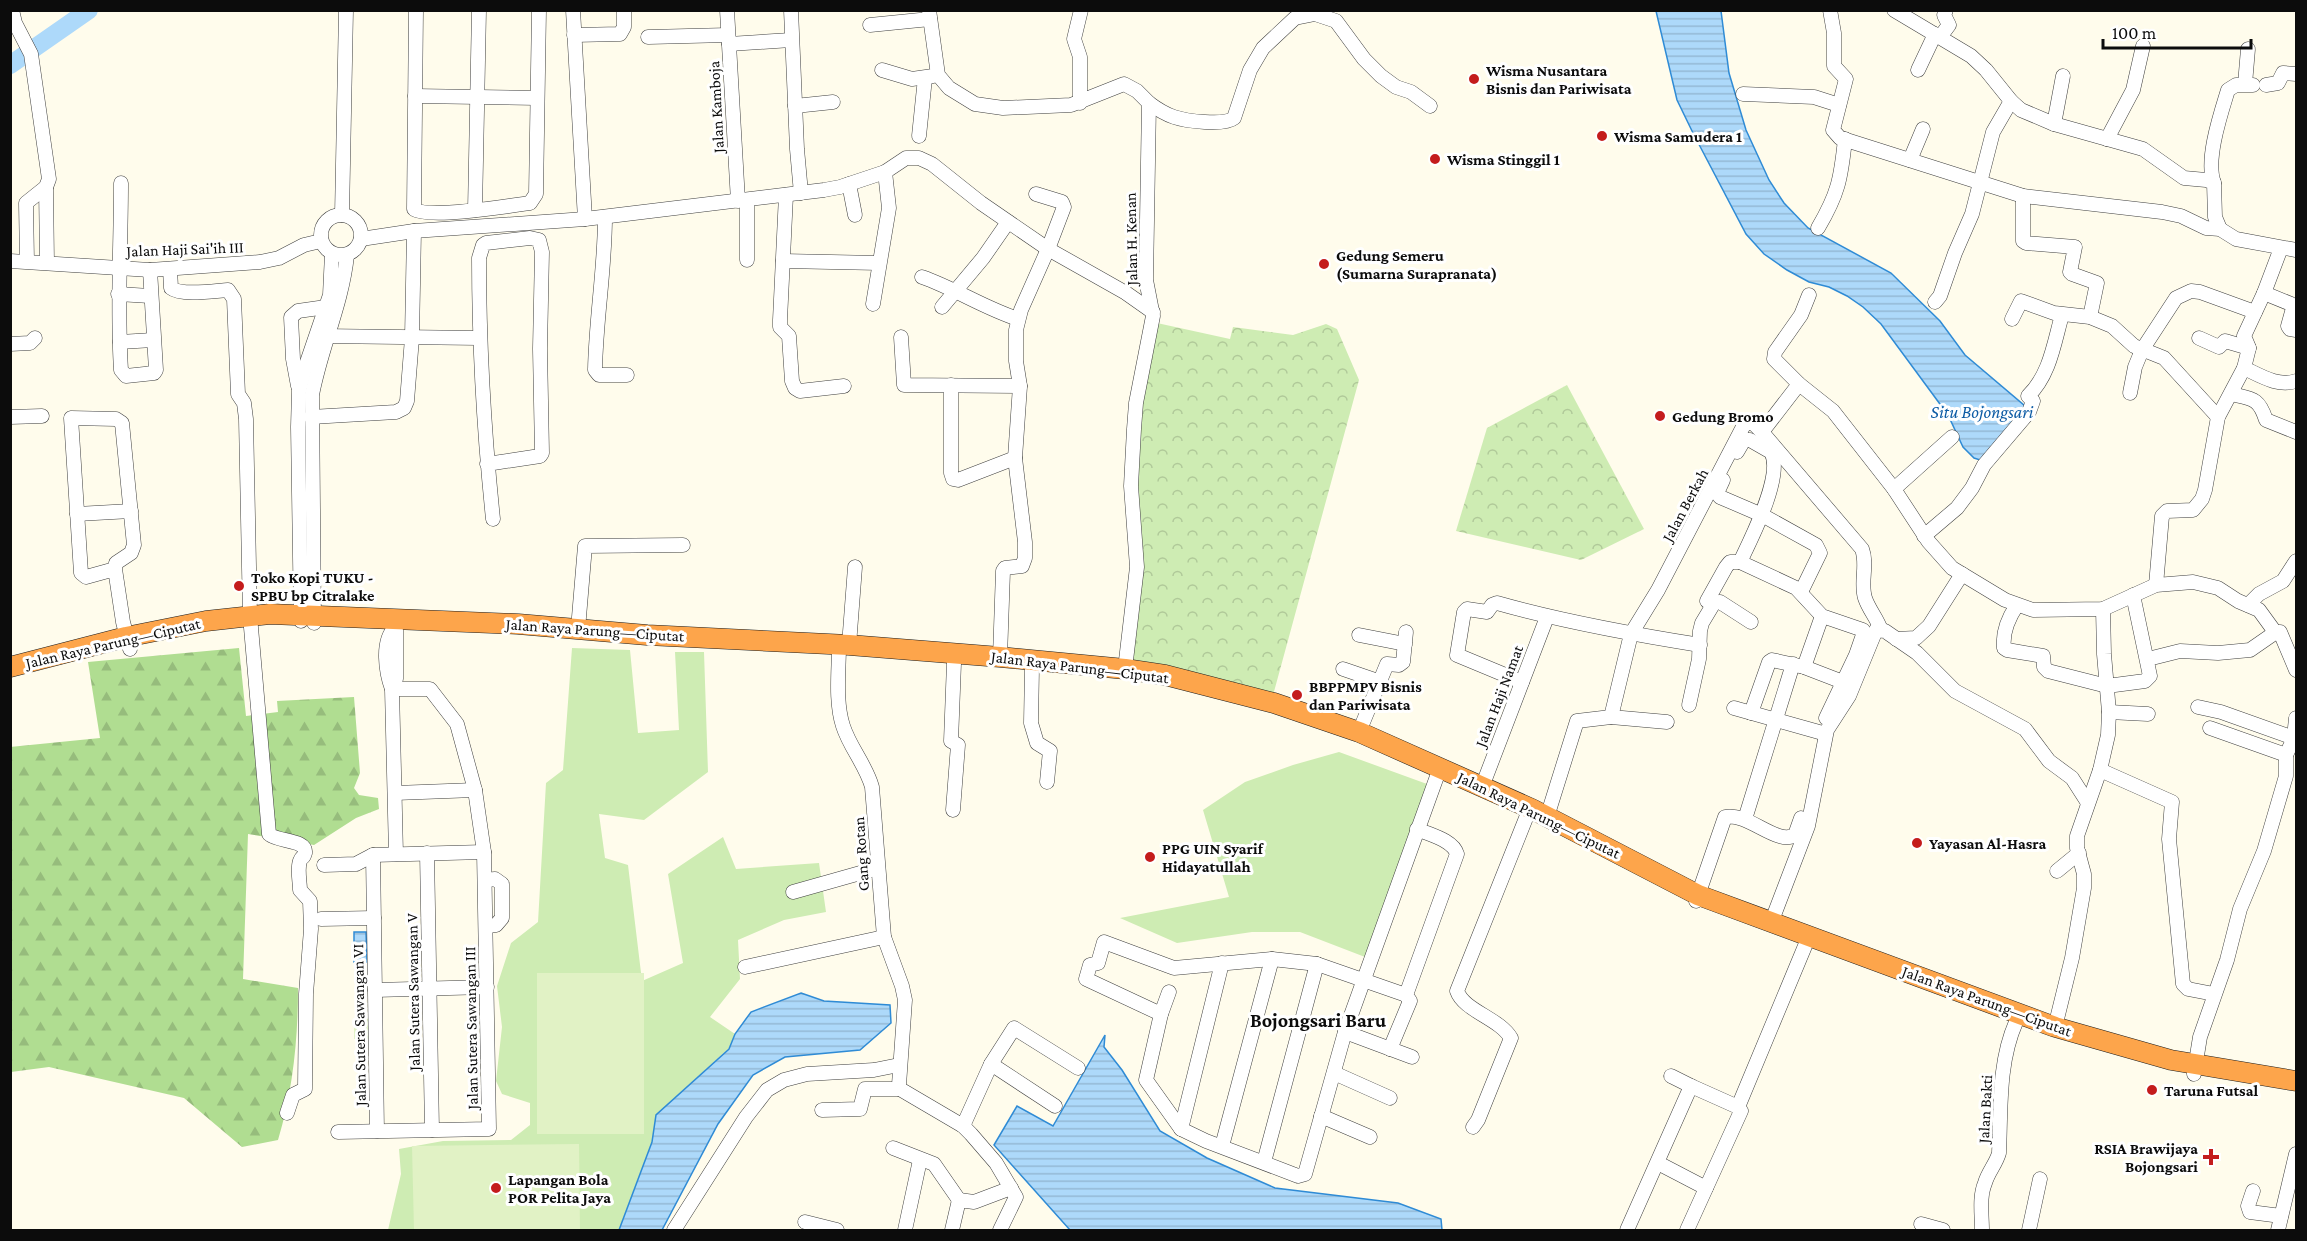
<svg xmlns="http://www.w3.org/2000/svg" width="2307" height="1241" font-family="'Crimson Pro',serif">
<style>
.grass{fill:#ceecb3}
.forest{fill:url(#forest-firs)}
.park{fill:url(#park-crowns)}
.pitch{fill:#e1f2c5}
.water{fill:url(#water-rules);stroke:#2f8bd5;stroke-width:1.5}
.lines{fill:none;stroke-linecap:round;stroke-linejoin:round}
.river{stroke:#add9fa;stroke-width:18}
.minor-casing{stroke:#3f3f3f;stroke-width:15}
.highway-casing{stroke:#1d1d1d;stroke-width:21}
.minor{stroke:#fff;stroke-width:14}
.highway{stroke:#fda54b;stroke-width:20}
.poi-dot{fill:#c41c1c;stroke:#fff;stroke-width:2}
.labels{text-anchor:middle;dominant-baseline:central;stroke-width:6;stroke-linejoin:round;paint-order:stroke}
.poi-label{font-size:16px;font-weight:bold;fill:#0c0c0c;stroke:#fff;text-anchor:start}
.street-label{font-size:16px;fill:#0c0c0c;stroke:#fff}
.water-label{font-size:18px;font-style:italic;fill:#0e5ca5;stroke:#fff}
.quarter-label{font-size:20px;font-weight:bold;fill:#0c0c0c;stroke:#fff}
</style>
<defs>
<pattern id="forest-firs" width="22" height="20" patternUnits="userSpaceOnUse" patternTransform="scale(1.5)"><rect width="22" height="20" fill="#b0dd91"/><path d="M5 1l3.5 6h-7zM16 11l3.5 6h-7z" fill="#96bc7c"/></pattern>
<pattern id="park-crowns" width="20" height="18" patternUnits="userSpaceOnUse" patternTransform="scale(1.5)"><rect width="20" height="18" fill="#ceecb3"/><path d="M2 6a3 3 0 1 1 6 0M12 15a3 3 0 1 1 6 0" fill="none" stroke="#b0c999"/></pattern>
<pattern id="water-rules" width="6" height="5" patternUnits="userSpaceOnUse" patternTransform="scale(1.5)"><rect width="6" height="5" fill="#add9fa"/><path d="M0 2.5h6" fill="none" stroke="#94b9d5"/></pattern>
</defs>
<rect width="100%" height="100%" fill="#fffcec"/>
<g class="grass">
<polygon points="572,648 630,650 638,733 679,730 675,652 704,652 708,772 644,820 599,814 605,858 628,865 642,981 683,963 668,874 723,837 736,869 819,863 826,912 784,920 738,940 740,979 710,1017 735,1034 729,1048 656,1115 652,1142 619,1230 388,1230 401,1174 399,1149 443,1141 511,1140 530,1125 530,1103 502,1094 496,1081 502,1027 497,986 511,943 538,922 546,783 563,770"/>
<polygon points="1339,752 1427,784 1365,957 1300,932 1252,932 1177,943 1120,918 1229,897 1203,810 1245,782 1293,765"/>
</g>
<path class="forest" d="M239,648L246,716L278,712L277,701L354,697L360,773L354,788L359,795L378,798L379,809L356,818L314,845L248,834L243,979L298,988C298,1039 293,1090 278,1140L242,1147L184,1098L49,1067L11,1072L10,747L100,738L88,662Z"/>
<g class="park">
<polygon points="1157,323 1230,339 1233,327 1293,335 1326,324 1337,329 1359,380 1272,699 1130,665 1137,434"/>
<polygon points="1567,385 1644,529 1581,560 1456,531 1487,428"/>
</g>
<g class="pitch">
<rect x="537" y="973" width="107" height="161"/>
<rect x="354" y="1019" width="15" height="20"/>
<polygon points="579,1144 580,1230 414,1230 412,1146"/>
</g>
<g class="water">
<polygon points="1656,11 1721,11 1729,73 1746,130 1769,180 1784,203 1808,228 1891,273 1940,321 1965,355 2025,406 2017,420 1980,460 1974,458 1963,447 1948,415 1881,324 1863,307 1847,296 1829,287 1809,282 1787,270 1764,254 1746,234 1693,133 1677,100"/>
<polygon points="354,932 366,932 367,962 354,962"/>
<polygon points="801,993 824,1001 890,1005 891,1023 860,1050 785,1057 753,1075 718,1124 662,1230 619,1230 652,1142 656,1115 729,1049 735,1034 751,1012"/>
<polygon points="1105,1035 1104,1047 1122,1070 1160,1131 1207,1158 1275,1188 1398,1203 1441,1219 1442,1230 1070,1230 994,1145 1017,1106 1053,1126"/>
</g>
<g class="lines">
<polyline class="river" points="10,65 89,10"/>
<g class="minor-casing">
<g id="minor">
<polyline points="12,10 15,23 31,54 49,179 46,187 26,203 27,261"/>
<path d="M416,10L414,209C428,219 509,206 530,203L536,194L539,10"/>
<polyline points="573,10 585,219"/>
<polyline points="727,10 738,201"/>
<polyline points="791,10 797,149 801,193"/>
<polyline points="929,10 938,75 949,88 975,104 1003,108 1071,105 1124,84 1137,91 1149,103 1146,280 1153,316 1136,403 1134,429 1131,486 1137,567 1125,669"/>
<polyline points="1830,10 1834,33 1834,66 1846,79 1833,130 1840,138 2023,196 2162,212 2181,216 2206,228 2220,229 2236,239 2296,250"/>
<polyline points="1894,10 1971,56 1986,70 2011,101 2021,110 2054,124 2143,149 2184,178 2206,180 2214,183 2215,217 2220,229"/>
<polyline points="870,25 930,19"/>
<polyline points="574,35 620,34 624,27 624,10"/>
<polyline points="648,37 728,35"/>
<polyline points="1940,37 1949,25 1944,15 1946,10"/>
<polyline points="729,44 791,40"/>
<polyline points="882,70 912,79 933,76"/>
<polyline points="1918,70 1935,34"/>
<polyline points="2245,84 2248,49"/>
<polyline points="2266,85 2278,83 2283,73 2296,74"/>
<polyline points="1743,94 1814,97 1839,105"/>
<polyline points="415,96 537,98"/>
<polyline points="1080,103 1080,57 1074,39 1081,10"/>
<path d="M1149,103C1157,109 1165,114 1174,117C1186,121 1224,126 1234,118L1250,70L1263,48L1295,18L1315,14L1336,21L1364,59L1381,76L1396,87L1411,92L1430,106"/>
<polyline points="795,106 833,102"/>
<polyline points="2054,124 2063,76"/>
<polyline points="919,136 925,78"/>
<polyline points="2107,139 2133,90 2143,46"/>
<polyline points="1910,160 1923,129"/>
<path d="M121,183C121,245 117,308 121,370L126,376L154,373L156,370L150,270"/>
<path d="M2214,183C2205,160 2221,113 2228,90L2236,85H2253"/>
<polyline points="849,184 855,215"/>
<polyline points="46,187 47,263"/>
<polyline points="786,195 780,320 780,327 789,336 792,381 795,388 800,391 844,386"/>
<polyline points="2023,196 2023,241 2026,243 2075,247 2070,272 2072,274 2097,283 2090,317"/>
<polyline points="747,200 747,260"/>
<polyline points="475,210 479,10"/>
<circle cx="341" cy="235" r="20"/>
<polyline points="342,215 346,10"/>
<path d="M605,217C605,268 596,318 595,370L599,375H627"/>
<path d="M1818,228C1838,194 1841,179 1845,139"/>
<polyline points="361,239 414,231 585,219 824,190 840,187 885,172 906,158 919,158 932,164 981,203 1048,249 1126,293 1153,312"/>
<polyline points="10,261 150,270 260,262 279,258 304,245 321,241"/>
<polyline points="783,261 879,263"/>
<path d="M170,269L171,288C181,296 214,291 228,290L234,299L238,394L244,403L246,419L250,616L269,834C277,842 307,839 305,853C303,861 303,853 300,861C297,869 300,882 300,890L310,901L311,929L306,994L305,1089L293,1095L287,1113"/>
<path d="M922,277C956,289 984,308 1018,319"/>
<polyline points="2264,293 2291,304 2293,308 2288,326 2290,329 2296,330"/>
<polyline points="118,294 150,296"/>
<polyline points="1809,295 1801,315 1775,352 1774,359 1799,384 1833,411 1894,489 1928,541 1952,568 2005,600 2033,610 2103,609 2156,585 2193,582 2218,588 2238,601 2259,610 2275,632 2280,632 2296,670"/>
<polyline points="1935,302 1940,296 1955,253 1972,214 1993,132 2011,101"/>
<polyline points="873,304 889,208 885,172"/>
<polyline points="942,307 983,258 1008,222"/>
<polyline points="2012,319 2021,301 2054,313 2090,317 2112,326 2134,346 2164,358 2218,417"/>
<polyline points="322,336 479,338"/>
<polyline points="901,337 904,385 1020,386"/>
<polyline points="2199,338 2219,347 2225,341 2249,348"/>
<polyline points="120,342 153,340"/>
<polyline points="10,344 30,343 35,338"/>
<path d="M2244,368C2261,376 2278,387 2296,381"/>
<polyline points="951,385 951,473 953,479 958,480 1015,458"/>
<polyline points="298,386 293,359 291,317 298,311 326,307"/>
<polyline points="2130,393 2135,367 2142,350 2176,298 2191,291 2200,292 2255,312"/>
<path d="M2231,394C2253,399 2259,398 2266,420L2296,432"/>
<polyline points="10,417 42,416"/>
<polyline points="311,417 396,412 404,408 407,401 412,338 414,231"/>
<polyline points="1762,432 1799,384"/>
<path d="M487,464L540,456L542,453L540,349L542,252L539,240L530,238L486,243L483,245L479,258C479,345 484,432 493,519"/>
<polyline points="1723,480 1717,493 1720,497 1762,515 1816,545 1820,553 1801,592"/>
<polyline points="1894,489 1952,437"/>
<polyline points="77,514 131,511"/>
<path d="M1924,536L1957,508L1972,488L1984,465L2029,412L2033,401L2028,396C2050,375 2054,343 2062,315"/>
<polyline points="1740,562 1796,588 1822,616 1863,630 1864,632 1856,655 1826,718"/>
<polyline points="115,569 86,577 81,573 71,418 116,419 122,423 134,545 131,553 116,563 115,569 123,622 130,649"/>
<polyline points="2156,585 2162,516 2167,511 2193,510 2202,499 2205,490 2218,417 2244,368 2249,348 2244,336 2264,293 2281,248"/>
<path d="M1707,601L1726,567L1730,562H1740C1751,539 1784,475 1771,452L1750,440H1744L1737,452"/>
<path d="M2017,605C2009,617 2002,632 2004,648L2007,650L2043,656L2044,667L2048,671L2107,686L2145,681L2150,676L2133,595"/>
<polyline points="2248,605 2259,594 2283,581 2296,561"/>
<polyline points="301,621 298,427 299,391 304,371 330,295 332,254"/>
<path d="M314,623L312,395C321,347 342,304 347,255"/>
<path d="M395,628C381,641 386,673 392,689L396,854"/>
<polyline points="578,629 585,546 683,545"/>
<polyline points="396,630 396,679"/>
<polyline points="1359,635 1405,644"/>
<polyline points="1896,639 1916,638 1929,626 1962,574"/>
<path d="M839,645C839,671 835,701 843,726C850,748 866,765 872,787L884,937L902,986L905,1000L899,1085L900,1089L963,1126L971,1134L996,1163L1016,1197L1000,1230"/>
<polyline points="849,645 855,567"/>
<polyline points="1000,657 1003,571 1005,568 1022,566 1025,558 1025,542 1015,458 1020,386 1016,361 1016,330 1021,310 1048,249 1064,207 1062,202 1036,194"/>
<polyline points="2148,659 2180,651 2218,653 2250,650 2276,632"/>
<polyline points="1804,667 1822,616"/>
<polyline points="1032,668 1031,723 1037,743 1050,751 1047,782"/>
<polyline points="1343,669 1381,682"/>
<path d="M1522,682L1457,655L1464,612L1467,609L1487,612L1492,605L1497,603C1564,622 1631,634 1700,645"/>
<polyline points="1689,705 1699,659 1700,631 1702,623 1714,603 1720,602 1751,622"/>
<polyline points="2198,707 2221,712 2294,738"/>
<polyline points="1734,708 1819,732"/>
<polyline points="2109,712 2148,714"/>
<polyline points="1751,713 1769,662 1772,660 1804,667 1843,682"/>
<polyline points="1611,717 1667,722"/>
<polyline points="2210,728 2286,755"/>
<polyline points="1359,732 1387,664 1399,665 1403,662 1406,632"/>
<polyline points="2100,770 2172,802 2169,839 2183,984 2188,989 2214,994"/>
<polyline points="1482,787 1547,617"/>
<polyline points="395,793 475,790"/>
<polyline points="953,810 958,745 951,741 954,663"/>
<path d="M1547,817L1577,721L1611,717L1631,634L1658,590L1745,423H1753L1762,432L1862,549C1868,565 1860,582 1865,598C1869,610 1877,618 1881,630"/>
<polyline points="1745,819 1793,664"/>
<polyline points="427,853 432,1130"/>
<polyline points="373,855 377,1131"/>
<polyline points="324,865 356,864 373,855 484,852"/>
<polyline points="2057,871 2079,853"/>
<polyline points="485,880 495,879 502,884 502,918 496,925 486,926"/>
<polyline points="793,892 878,868"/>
<path d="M1696,901L1725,817C1748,812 1777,846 1795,835L1801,818"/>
<polyline points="321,919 374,918"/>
<polyline points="1771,923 1808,826 1827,730 1849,696 1876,630 1885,631 1917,653 1955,691 2025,729 2049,761 2072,778 2088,803"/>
<polyline points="745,967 884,937"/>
<polyline points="375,990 487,987"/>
<polyline points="1169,992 1161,1014 1146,1080 1181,1129 1206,1141 1298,1176 1305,1174 1345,1032 1440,768"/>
<polyline points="1161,1014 1086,979 1090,965 1098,963 1104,942 1174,968 1272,959 1317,964 1406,995"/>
<polyline points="2055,1027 2072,958 2084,888 2084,874 2077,848 2077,836 2100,770 2108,735 2109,712 2104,654 2103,609"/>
<polyline points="1345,1032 1412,1057"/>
<path d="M1390,1049L1410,1001L1406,995L1457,854C1453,840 1430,835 1417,829"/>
<polyline points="991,1064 1055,1106"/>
<polyline points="1334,1073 1390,1098"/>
<polyline points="2194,1074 2200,1037 2227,960 2240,909 2264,851 2286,776 2286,755 2294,738 2296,718"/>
<polyline points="1671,1076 1691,1086"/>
<polyline points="822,1110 860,1109 865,1089 900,1089"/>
<polyline points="1321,1116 1370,1137"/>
<polyline points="963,1126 991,1064 1014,1028 1078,1068"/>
<path d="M1473,1127L1478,1120L1511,1038C1499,1018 1464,1011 1457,991L1526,818"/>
<polyline points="1181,1129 1222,963"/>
<polyline points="338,1132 489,1129 484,852 475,790 457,724 430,689 392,689"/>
<polyline points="1222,1146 1272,959"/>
<polyline points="893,1148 934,1164 959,1200"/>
<polyline points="1264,1162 1317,964"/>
<polyline points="1658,1163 1706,1188"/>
<polyline points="2253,1191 2248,1206 2250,1212 2281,1216"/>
<polyline points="805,1222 837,1230"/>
<polyline points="1921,1224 1943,1230"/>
<polyline points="674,1230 746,1117 767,1090 784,1080 807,1074 874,1070 899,1065"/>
<polyline points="905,1230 920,1160"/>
<polyline points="952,1230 959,1200 974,1202 1011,1188"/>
<polyline points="1627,1230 1691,1086 1738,1107"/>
<polyline points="1687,1230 1741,1111 1738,1107 1805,946"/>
<path d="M1982,1230C1982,1215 1979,1197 1985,1183C1988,1172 1996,1164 1999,1153C2001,1109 1998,1063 2016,1022"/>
<polyline points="2029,1230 2040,1179"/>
<polyline points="2278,1230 2296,1154"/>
</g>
</g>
<g class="highway-casing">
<polyline id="highway" points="10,667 126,637 206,621 270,614 518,624 647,635 849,645 1000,657 1125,669 1165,675 1274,703 1359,732 1532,809 1698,895 2055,1027 2171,1060 2296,1081"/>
</g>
<use href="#minor" class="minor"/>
<use href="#highway" class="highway"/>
</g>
<g class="poi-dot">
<circle cx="1474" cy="79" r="6"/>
<circle cx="1602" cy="136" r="6"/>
<circle cx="1435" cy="159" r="6"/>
<circle cx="1324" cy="264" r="6"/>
<circle cx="1660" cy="416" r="6"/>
<circle cx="239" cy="586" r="6"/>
<circle cx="1297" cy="695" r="6"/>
<circle cx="1917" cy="843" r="6"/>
<circle cx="1150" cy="857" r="6"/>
<circle cx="2152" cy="1090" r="6"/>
<path d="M2208 1148h6v6h6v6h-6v6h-6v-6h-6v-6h6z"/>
<circle cx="496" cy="1188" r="6"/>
</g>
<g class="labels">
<g class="poi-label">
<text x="1486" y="70">Wisma Nusantara<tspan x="1486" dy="18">Bisnis dan Pariwisata</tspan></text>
<text x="1614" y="136">Wisma Samudera 1</text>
<text x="1447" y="159">Wisma Stinggil 1</text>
<text x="1336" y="255">Gedung Semeru<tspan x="1336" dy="18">(Sumarna Surapranata)</tspan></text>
<text x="1672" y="416">Gedung Bromo</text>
<text x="251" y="577">Toko Kopi TUKU -<tspan x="251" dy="18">SPBU bp Citralake</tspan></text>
<text x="1309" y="686">BBPPMPV Bisnis<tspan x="1309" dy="18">dan Pariwisata</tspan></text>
<text x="1929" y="843">Yayasan Al-Hasra</text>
<text x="1162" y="848">PPG UIN Syarif<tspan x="1162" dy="18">Hidayatullah</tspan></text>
<text x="2164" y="1090">Taruna Futsal</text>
<text x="2198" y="1148" text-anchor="end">RSIA Brawijaya<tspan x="2198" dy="18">Bojongsari</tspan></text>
<text x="508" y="1179">Lapangan Bola<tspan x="508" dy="18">POR Pelita Jaya</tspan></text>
</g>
<g class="street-label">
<text transform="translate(716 107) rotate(-93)">Jalan Kamboja</text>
<text transform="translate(1131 239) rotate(-91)">Jalan H. Kenan</text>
<text transform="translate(185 249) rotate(-2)">Jalan Haji Sai'ih III</text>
<text transform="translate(1685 505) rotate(-62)">Jalan Berkah</text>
<text transform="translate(595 630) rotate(4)">Jalan Raya Parung—Ciputat</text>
<text transform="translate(113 643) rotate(-13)">Jalan Raya Parung—Ciputat</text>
<text transform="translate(1080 667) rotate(7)">Jalan Raya Parung—Ciputat</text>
<text transform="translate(1499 696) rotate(-69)">Jalan Haji Namat</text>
<text transform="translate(1539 815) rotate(26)">Jalan Raya Parung—Ciputat</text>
<text transform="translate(861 854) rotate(-94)">Gang Rotan</text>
<text transform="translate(413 992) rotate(-91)">Jalan Sutera Sawangan V</text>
<text transform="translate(1987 1001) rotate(20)">Jalan Raya Parung—Ciputat</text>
<text transform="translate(359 1025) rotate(-91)">Jalan Sutera Sawangan VI</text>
<text transform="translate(471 1028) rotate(-91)">Jalan Sutera Sawangan III</text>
<text transform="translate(1985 1109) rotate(-87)">Jalan Bakti</text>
</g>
<g class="water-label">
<text x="1982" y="412">Situ Bojongsari</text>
</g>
<g class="quarter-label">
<text x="1318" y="1020">Bojongsari Baru</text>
</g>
</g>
<rect width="2307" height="1241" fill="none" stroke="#0c0c0c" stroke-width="24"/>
<path d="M2103 39v9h148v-9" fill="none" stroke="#0c0c0c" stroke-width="3"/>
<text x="2112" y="39" font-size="18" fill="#0c0c0c" stroke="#ffffff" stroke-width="4.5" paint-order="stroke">100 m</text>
</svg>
